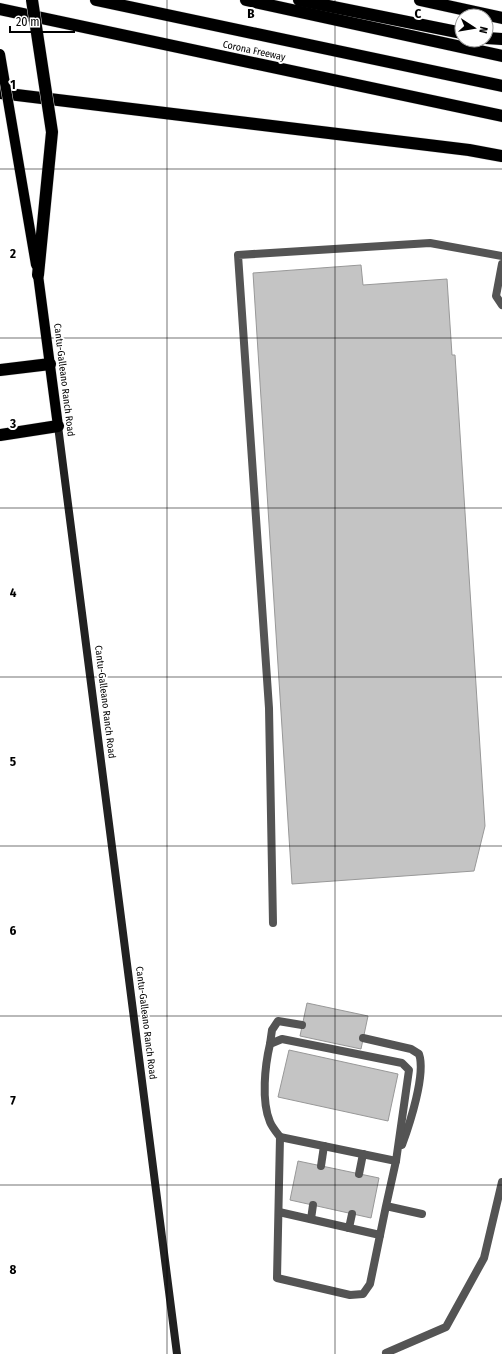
<svg xmlns="http://www.w3.org/2000/svg" width="502" height="1354" font-family="'Fira Sans Condensed',sans-serif">
<style>
.building{fill:#c4c4c4;stroke:#989898}
.lines{fill:none;stroke-linecap:round;stroke-linejoin:round}
.primary-casing{stroke:#dbdbdb;stroke-width:11}
.highway-casing{stroke:#dbdbdb;stroke-width:13}
.lane{stroke:#545454;stroke-width:8}
.secondary{stroke:#212121;stroke-width:8}
.primary{stroke:#000;stroke-width:10}
.highway{stroke:#000;stroke-width:12}
.primary-bridge-casing{stroke:#dbdbdb;stroke-width:11;stroke-linecap:butt}
.highway-bridge-casing{stroke:#dbdbdb;stroke-width:13;stroke-linecap:butt}
.primary-bridge{stroke:#000;stroke-width:10}
.highway-bridge{stroke:#000;stroke-width:12}
.grid{fill:none;stroke:#000;stroke-width:1;stroke-opacity:0.55}
.labels{text-anchor:middle;dominant-baseline:central;stroke-width:4;stroke-linejoin:round;paint-order:stroke}
.street-label{font-size:10px;fill:#000;stroke:#fff}
.grid-label{font-size:13px;text-anchor:middle;font-weight:bold;fill:#000;stroke:#fff;stroke-width:4;stroke-linejoin:round;paint-order:stroke}
</style>
<rect width="100%" height="100%" fill="#fff"/>
<g class="building">
<polygon points="361,265 363,285 447,279 452,355 455,355 485,826 474,871 292,884 253,273"/>
<polygon points="307,1003 368,1016 361,1049 300,1036"/>
<polygon points="289,1050 398,1074 388,1121 278,1097"/>
<polygon points="298,1161 379,1178 371,1218 290,1200"/>
</g>
<g class="lines">
<g class="primary-casing">
<polyline id="primary" points="38,275 58,426"/>
</g>
<g class="highway-casing">
<g id="highway">
<polyline points="96,0 502,86"/>
<polyline points="246,0 502,56"/>
<polyline points="299,0 462,33"/>
<polyline points="420,0 502,18"/>
<polyline points="0,9 502,116"/>
<polyline points="486,38 502,39"/>
<polyline points="0,93 469,150 502,156"/>
<polyline points="0,370 50,364"/>
<polyline points="0,435 58,426"/>
</g>
</g>
<g class="lane">
<polyline points="502,264 496,296 502,305"/>
<polyline points="273,923 269,708 238,255 430,243 502,256"/>
<path d="M363,1038L411,1049L419,1054C426,1074 410,1123 402,1145"/>
<polyline points="270,1044 272,1030 278,1021 302,1025"/>
<path d="M280,1137C277,1133 272,1127 270,1122C261,1101 265,1065 270,1044L282,1039L402,1063L409,1070L396,1161"/>
<polyline points="321,1166 324,1146"/>
<polyline points="359,1174 363,1154"/>
<polyline points="386,1206 396,1161 280,1137 277,1278 350,1295 363,1294 370,1284 386,1206 422,1214"/>
<polyline points="279,1212 380,1235"/>
<polyline points="311,1219 313,1205"/>
<polyline points="349,1228 352,1214"/>
<polyline points="386,1353 446,1327 484,1258 502,1182"/>
</g>
<polyline class="secondary" points="58,426 177,1354"/>
<use href="#primary" class="primary"/>
<use href="#highway" class="highway"/>
<g class="primary-bridge-casing">
<polyline id="primary-bridge" points="0,54 36,265"/>
</g>
<g class="highway-bridge-casing">
<polyline id="highway-bridge" points="32,0 52,132 38,275"/>
</g>
<use href="#primary-bridge" class="primary-bridge"/>
<use href="#highway-bridge" class="highway-bridge"/>
</g>
<path class="grid" d="M167,0V1354M335,0V1354M0,169H502M0,338H502M0,508H502M0,677H502M0,846H502M0,1016H502M0,1185H502"/>
<g class="labels">
<g class="street-label">
<text transform="translate(254 51) rotate(12)">Corona Freeway</text>
<text transform="translate(64 380) rotate(83)">Cantu-Galleano Ranch Road</text>
<text transform="translate(105 702) rotate(83)">Cantu-Galleano Ranch Road</text>
<text transform="translate(146 1023) rotate(83)">Cantu-Galleano Ranch Road</text>
</g>
</g>
<g class="grid-label">
<text x="251" y="18">B</text>
<text x="418" y="18">C</text>
<text x="13" y="89">1</text>
<text x="13" y="258">2</text>
<text x="13" y="428">3</text>
<text x="13" y="597">4</text>
<text x="13" y="766">5</text>
<text x="13" y="935">6</text>
<text x="13" y="1105">7</text>
<text x="13" y="1274">8</text>
</g>
<g transform="translate(474 28) rotate(102)"><circle r="19" fill="#ffffff" stroke="#999999"/>
<path d="M0-3L7 15L0 10L-7 15Z" fill="#000000"/>
<text y="-6" font-size="11" font-weight="bold" text-anchor="middle" fill="#000000">N</text>
</g>
<path d="M10 26v6h64v-6" fill="none" stroke="#000000" stroke-width="2"/>
<text x="16" y="26" font-size="12" fill="#000000" stroke="#ffffff" stroke-width="3" paint-order="stroke">20 m</text>
</svg>
